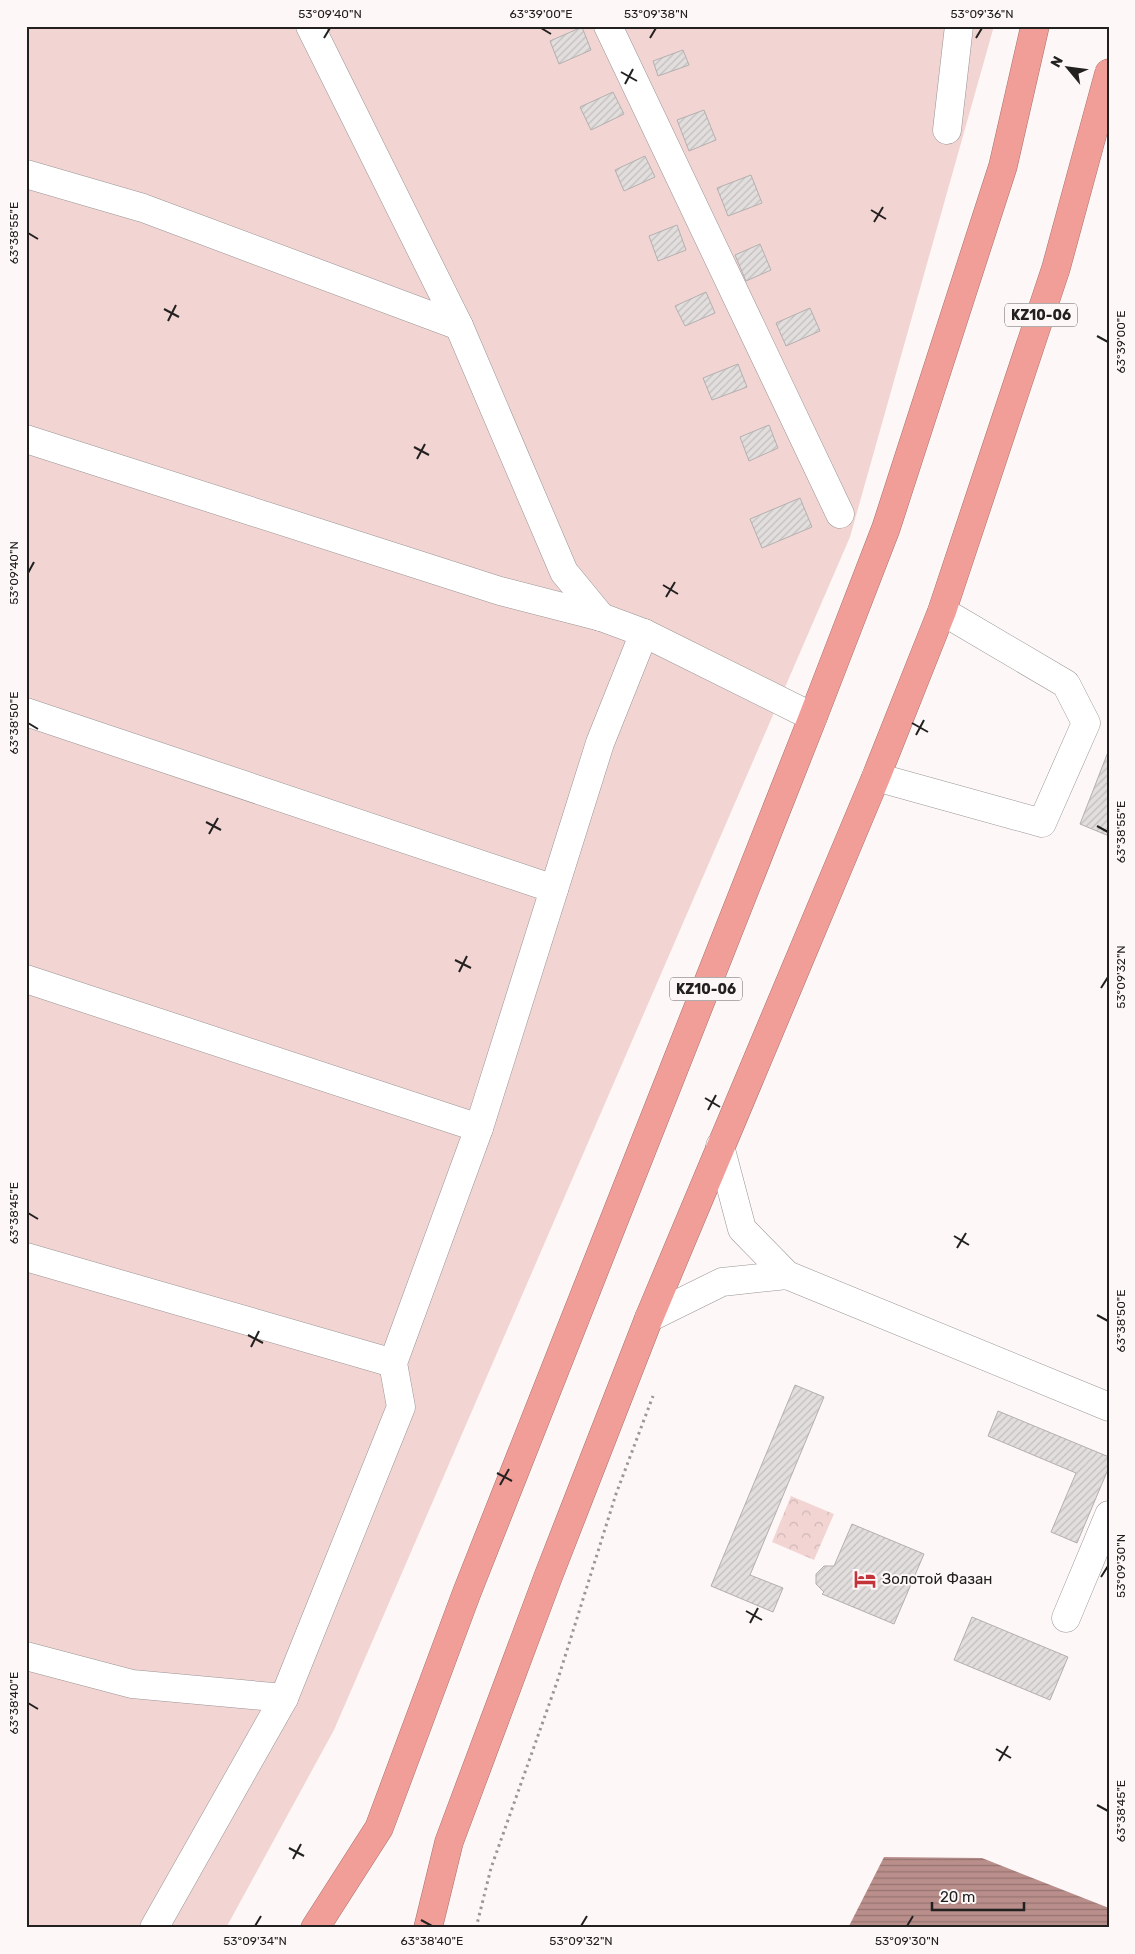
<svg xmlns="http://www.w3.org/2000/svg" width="1135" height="1954" font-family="Rubik,sans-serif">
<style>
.park{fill:url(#park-crowns)}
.garden{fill:#f2d5d3}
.water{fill:url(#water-rules)}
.building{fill:url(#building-hatch);stroke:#b4afaf}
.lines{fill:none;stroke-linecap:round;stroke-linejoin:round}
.minor-casing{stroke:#999494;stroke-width:29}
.highway-casing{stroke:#a9726e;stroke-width:29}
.path{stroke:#9b9796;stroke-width:3;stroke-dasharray:2.5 4;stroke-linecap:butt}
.minor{stroke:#fff;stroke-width:28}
.highway{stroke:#f19d98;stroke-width:28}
.ticks{fill:none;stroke:#222120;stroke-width:2}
.labels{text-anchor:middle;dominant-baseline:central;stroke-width:4;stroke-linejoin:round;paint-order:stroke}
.shield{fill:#fdf8f7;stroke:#646260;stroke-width:1}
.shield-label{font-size:14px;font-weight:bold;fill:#222120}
.poi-label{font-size:15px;fill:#222120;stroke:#fdf8f7;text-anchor:start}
.neatline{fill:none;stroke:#222120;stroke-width:2}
.ticks-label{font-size:12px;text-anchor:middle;fill:#222120}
</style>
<defs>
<pattern id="park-crowns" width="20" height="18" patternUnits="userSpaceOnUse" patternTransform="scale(1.25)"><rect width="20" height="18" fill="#f2d5d3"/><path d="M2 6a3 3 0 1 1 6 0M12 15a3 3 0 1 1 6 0" fill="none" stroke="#cfb7b5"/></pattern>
<pattern id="water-rules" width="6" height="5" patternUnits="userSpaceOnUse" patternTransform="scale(1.25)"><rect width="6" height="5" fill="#b98e8b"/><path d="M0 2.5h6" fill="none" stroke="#967471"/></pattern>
<pattern id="building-hatch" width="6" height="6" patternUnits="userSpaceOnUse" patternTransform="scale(1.25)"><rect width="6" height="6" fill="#e3dede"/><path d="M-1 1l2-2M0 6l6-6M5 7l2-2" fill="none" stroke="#c2bebe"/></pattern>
</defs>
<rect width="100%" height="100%" fill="#fdf8f7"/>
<polygon class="park" points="791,1496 834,1514 814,1560 772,1542"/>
<polygon class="garden" points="26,26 994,26 850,537 334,1730 226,1928 26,1928"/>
<polygon class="water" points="884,1857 982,1858 1109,1908 1109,1928 848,1928"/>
<g class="building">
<polygon points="582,27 591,50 559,64 550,41"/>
<polygon points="683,50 689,65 658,76 653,61"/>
<polygon points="613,92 624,114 591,130 580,107"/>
<polygon points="704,110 716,140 689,151 677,120"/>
<polygon points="645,156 655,177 624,191 615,170"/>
<polygon points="751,175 762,203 728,216 717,188"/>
<polygon points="677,225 686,250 658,261 649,236"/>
<polygon points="760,244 771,270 746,281 735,255"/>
<polygon points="706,292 715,313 685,326 675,306"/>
<polygon points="810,308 820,331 786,346 776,323"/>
<polygon points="738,364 747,387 712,400 703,378"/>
<polygon points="769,425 778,448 749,461 740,437"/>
<polygon points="800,498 812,527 762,548 750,519"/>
<polygon points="1108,752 1109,753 1109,836 1080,824"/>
<polygon points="795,1385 824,1397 750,1575 783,1588 773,1612 711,1586"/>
<polygon points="998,1411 1109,1457 1109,1467 1077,1543 1051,1532 1076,1473 988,1436"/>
<polygon points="852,1524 924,1554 894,1624 822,1594 824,1592 816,1584 816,1574 824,1566 834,1566"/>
<polygon points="972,1617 1068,1657 1050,1700 954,1660"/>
</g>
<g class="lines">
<g class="minor-casing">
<g id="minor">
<polyline points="310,26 459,326 564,572 601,617"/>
<polyline points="608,26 840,514"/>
<polyline points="947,130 959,26"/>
<polyline points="26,174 143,208 459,326"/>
<polyline points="26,439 500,591 601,617 644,633 813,717"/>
<polyline points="26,712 554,889"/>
<polyline points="876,777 1042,823 1086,723 1066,684 942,611"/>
<polyline points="26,979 479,1128"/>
<polyline points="720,1146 742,1229 787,1275 1109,1407"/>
<polyline points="26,1257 393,1363"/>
<polyline points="649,1318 722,1282 787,1275"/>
<polyline points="1066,1618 1109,1515"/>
<polyline points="26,1656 132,1684 284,1698"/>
<polyline points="154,1928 284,1698 401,1407 393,1363 479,1128 600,743 644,633"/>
</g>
</g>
<g class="highway-casing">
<g id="highway">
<polyline points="315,1928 379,1828 467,1592 813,717 886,528 1003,166 1035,26"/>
<polyline points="428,1928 449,1842 548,1577 649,1318 876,777 942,611 1056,268 1109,73"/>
</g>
</g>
<polyline class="path" points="476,1928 491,1868 557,1682 616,1494 653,1396"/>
<use href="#minor" class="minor"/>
<use href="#highway" class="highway"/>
</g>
<path class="ticks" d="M541,28L551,34M324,38L330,28M650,38L656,28M976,38L982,28M621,72L637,81M625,84L633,69M871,210L886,219M874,222L883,207M28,233L38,239M164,309L179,317M168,321L176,305M1097,336L1108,342M414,447L429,455M417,459L425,444M28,573L34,562M663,585L678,594M666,597L675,582M28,723L38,729M912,723L928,732M916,735L924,720M206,822L221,830M1097,826L1108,832M209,834L218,818M455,960L471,968M459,972L467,956M1101,988L1108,977M705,1098L720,1107M708,1110L716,1095M28,1213L38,1219M954,1236L969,1245M957,1248L966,1233M1097,1315L1108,1321M248,1335L263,1343M251,1347L259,1331M497,1473L512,1481M500,1485L509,1469M1101,1577L1108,1566M746,1611L762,1620M750,1623L758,1608M28,1703L38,1709M996,1749L1011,1758M999,1761L1008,1746M1097,1805L1108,1811M289,1848L304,1856M293,1859L301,1844M421,1920L432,1926M255,1926L261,1916M581,1926L587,1916M907,1926L913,1916"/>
<defs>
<g id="hotel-bare" transform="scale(1.725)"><path d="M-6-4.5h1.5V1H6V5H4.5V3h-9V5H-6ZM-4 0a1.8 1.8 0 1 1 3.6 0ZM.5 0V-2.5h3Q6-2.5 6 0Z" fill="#c2333a" stroke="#fdf8f7" stroke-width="2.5" paint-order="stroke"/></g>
</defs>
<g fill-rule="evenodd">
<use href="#hotel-bare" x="865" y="1579"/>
</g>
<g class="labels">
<g class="shield">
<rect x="1005" y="303.5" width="72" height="23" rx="4"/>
<rect x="670" y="977.5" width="72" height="23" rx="4"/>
</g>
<g class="shield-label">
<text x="1041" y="315">KZ10-06</text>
<text x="706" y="989">KZ10-06</text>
</g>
<g class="poi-label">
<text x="882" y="1579">Золотой Фазан</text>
</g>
</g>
<rect width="1135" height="1954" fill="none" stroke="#fdf8f7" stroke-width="55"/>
<g transform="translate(1068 68) rotate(299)" stroke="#fdf8f7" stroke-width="4" paint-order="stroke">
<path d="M0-4L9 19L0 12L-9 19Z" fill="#222120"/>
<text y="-8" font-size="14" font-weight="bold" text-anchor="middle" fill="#222120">N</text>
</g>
<path d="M932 1902v8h92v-8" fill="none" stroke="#222120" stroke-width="2.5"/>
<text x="940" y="1902" font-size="15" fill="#222120" stroke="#fdf8f7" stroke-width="4" paint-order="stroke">20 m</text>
<rect x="28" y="28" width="1080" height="1898" class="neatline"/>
<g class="ticks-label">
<text x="330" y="18">53°09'40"N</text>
<text x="541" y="18">63°39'00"E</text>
<text x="656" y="18">53°09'38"N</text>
<text x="982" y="18">53°09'36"N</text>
<text transform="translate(14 233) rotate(-90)" y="4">63°38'55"E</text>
<text transform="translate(1121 342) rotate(-90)" y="4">63°39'00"E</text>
<text transform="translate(14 573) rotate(-90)" y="4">53°09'40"N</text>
<text transform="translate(14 723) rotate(-90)" y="4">63°38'50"E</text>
<text transform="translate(1121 832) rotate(-90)" y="4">63°38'55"E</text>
<text transform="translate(1121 977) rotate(-90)" y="4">53°09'32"N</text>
<text transform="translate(14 1213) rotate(-90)" y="4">63°38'45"E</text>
<text transform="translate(1121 1321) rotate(-90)" y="4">63°38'50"E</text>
<text transform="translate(1121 1566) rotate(-90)" y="4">53°09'30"N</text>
<text transform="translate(14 1703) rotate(-90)" y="4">63°38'40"E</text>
<text transform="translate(1121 1811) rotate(-90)" y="4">63°38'45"E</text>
<text x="255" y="1945">53°09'34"N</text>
<text x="432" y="1945">63°38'40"E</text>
<text x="581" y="1945">53°09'32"N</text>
<text x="907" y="1945">53°09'30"N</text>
</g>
</svg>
